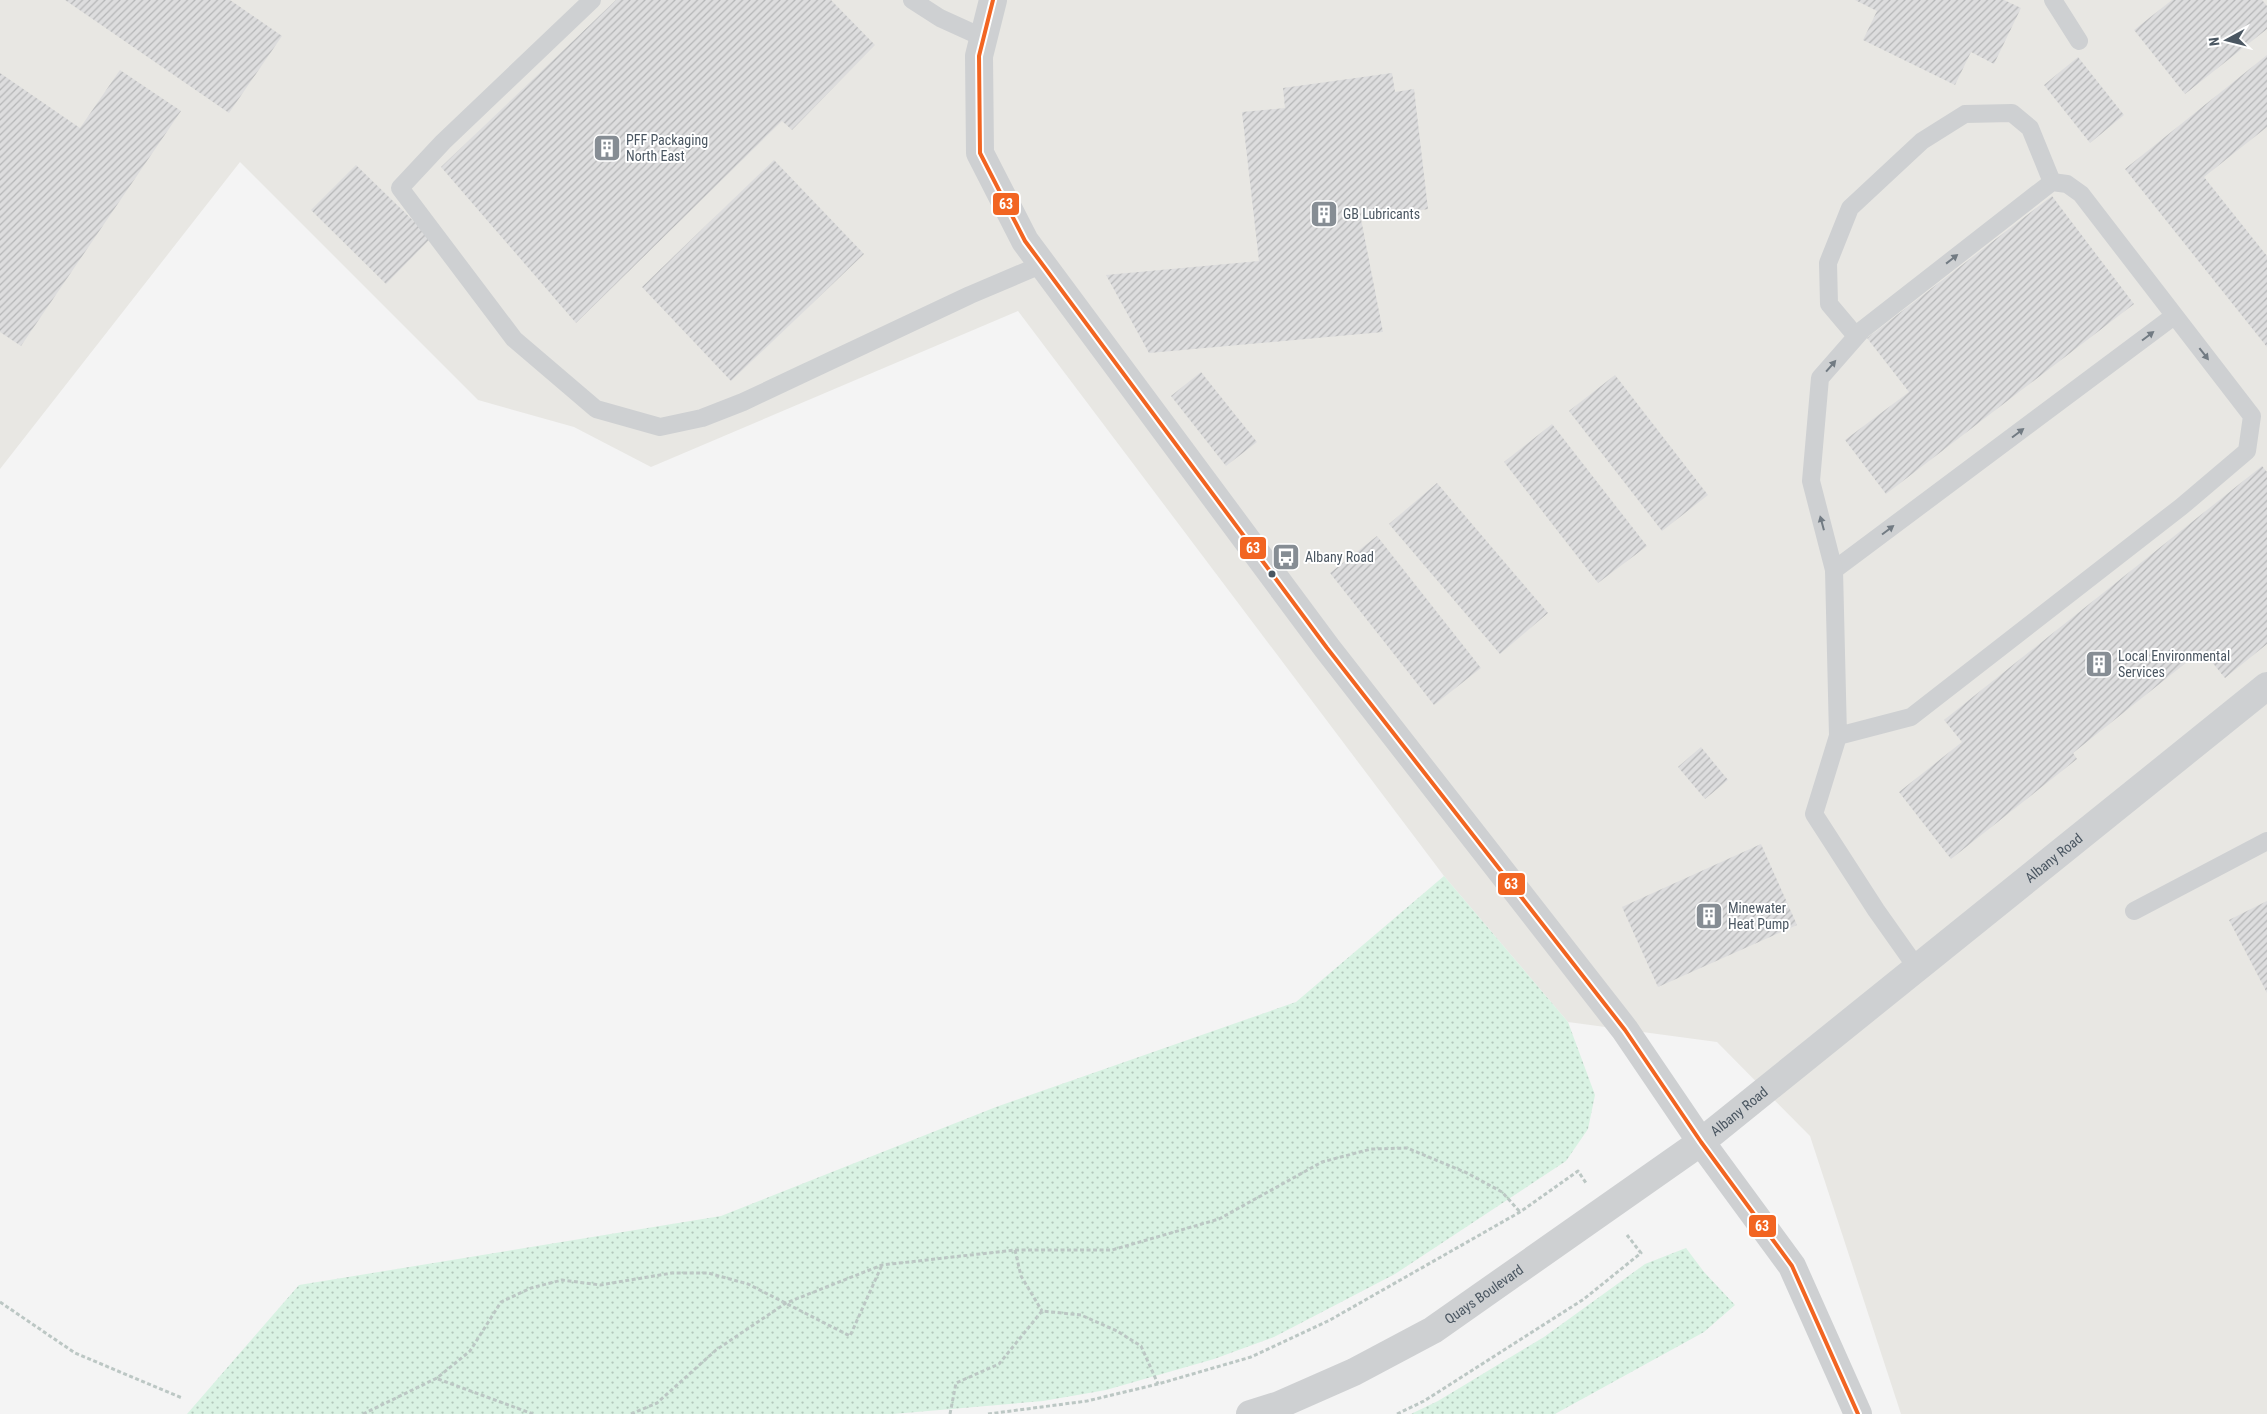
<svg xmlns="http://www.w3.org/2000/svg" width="2267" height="1414" font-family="'Roboto Condensed',sans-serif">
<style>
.commercial{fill:#e8e7e3}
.grass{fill:url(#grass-dots)}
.building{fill:url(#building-hatch)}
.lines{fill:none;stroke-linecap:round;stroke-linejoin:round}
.path{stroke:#bcc7c4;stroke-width:3;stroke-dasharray:4 2.5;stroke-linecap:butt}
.lane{stroke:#ced0d2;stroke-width:18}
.street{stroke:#ced0d2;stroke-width:28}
.bus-1-casing{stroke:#fff;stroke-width:8}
.bus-1{stroke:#f26522;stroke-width:4}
.oneway{fill:#727b83}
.bus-dot{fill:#4a5661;stroke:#fff;stroke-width:2}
.labels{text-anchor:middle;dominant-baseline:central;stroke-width:4;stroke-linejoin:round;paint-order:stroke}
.poi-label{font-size:14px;fill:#4a5661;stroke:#fff;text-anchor:start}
.street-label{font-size:14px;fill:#4a5661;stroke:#fff}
.line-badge{stroke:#fff;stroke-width:2}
.badge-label{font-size:14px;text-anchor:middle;font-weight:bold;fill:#fff}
</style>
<defs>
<pattern id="grass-dots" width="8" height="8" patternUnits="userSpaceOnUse" patternTransform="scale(1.25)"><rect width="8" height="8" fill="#d9f2e3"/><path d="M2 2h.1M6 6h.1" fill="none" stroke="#b2c7bb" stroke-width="1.8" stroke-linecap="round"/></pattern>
<pattern id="building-hatch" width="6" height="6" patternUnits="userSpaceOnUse" patternTransform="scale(1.25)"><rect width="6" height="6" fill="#ddddde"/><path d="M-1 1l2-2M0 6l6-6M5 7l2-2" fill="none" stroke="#b5b6b7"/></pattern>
</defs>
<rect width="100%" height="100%" fill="#f4f4f4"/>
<polygon class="commercial" points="0,0 2267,0 2267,1414 1901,1414 1810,1136 1717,1042 1568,1022 1444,876 1018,311 651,467 574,427 478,400 240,162 0,469"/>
<g class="grass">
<polygon points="1444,876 1568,1022 1595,1095 1588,1129 1566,1161 1395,1274 1274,1337 1214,1359 1106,1390 1043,1401 893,1414 187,1414 299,1285 721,1216 996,1107 1296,1002"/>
<polygon points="1686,1248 1704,1272 1735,1305 1704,1332 1555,1414 1411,1414 1438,1401 1544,1337 1645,1264"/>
</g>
<g class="building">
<polygon points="65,0 230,0 282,36 229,113"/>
<polygon points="616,0 831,0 875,45 792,130 782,121 576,323 441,167"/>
<polygon points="1855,0 2004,0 2021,8 1994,64 1971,52 1955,85 1863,40 1877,11"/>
<polygon points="2172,0 2262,0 2267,6 2267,29 2185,94 2134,30"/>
<polygon points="2267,55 2267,127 2204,177 2267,256 2267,347 2125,169"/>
<polygon points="2078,57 2124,115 2090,143 2044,85"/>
<polygon points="120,70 181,111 21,346 0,332 0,73 80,128"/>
<polygon points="1392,73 1395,92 1414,89 1428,209 1361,219 1383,332 1149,353 1106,275 1259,261 1242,112 1285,108 1283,88"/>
<polygon points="774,160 864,254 731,381 642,287"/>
<polygon points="356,165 431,238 386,284 311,210"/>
<polygon points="2052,196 2134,304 1886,494 1845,440 1909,392 1867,338"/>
<polygon points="1201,372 1257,442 1226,466 1171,396"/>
<polygon points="1615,375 1708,495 1662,531 1569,411"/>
<polygon points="1552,424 1647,546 1598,583 1504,462"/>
<polygon points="2262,466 2267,472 2267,644 2225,678 2202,650 2073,753 2077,759 1951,859 1899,792 1962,742 1944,720"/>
<polygon points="1437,483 1548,613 1500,654 1389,524"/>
<polygon points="1377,536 1481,668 1434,705 1330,573"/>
<polygon points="1701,747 1728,780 1705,799 1678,767"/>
<polygon points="1761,844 1797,925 1658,987 1622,907"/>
<polygon points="2267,901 2267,993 2229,920"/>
</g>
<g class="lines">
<g class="path">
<polyline points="1015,1250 1021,1276 1042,1311"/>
<polyline points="0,1302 75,1353 182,1398"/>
<polyline points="438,1379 533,1414"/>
<polyline points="363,1414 437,1378 470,1351 501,1302 531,1288 562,1280 600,1285 672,1273 708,1273 748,1284 850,1336 882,1265"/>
<polyline points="631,1414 657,1403 716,1350 786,1303 882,1265 1015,1250 1112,1250 1219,1219 1322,1162 1371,1149 1407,1148 1467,1173 1502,1192 1520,1212"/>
<polyline points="950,1414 956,1383 999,1364 1042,1311 1081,1315 1117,1331 1141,1346 1158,1384"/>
<polyline points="988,1414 1087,1401 1158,1384 1251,1357 1330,1320 1520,1212 1578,1171 1586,1183"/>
<polyline points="1397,1414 1424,1401 1584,1299 1641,1253 1627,1235"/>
</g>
<g class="lane">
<polyline points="592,0 443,142 400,188 514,339 596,409 660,427 702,418 743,402 970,295 1043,264"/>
<polyline points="912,0 940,18 984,38"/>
<polyline points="2053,0 2079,41"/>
<polyline points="1856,336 1829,304 1828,263 1850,208 1922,141 1965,114 2012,113 2030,128 2052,182"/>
<polyline points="1834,570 2174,316"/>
<polyline points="1838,736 1911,717 2181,507 2247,451 2252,416 2081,194 2067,184 2052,182 1862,330 1820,378 1811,481 1834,570 1838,736 1814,814 1876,910 1917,968"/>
<polyline points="2134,911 2267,841"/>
</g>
<g class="street">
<polyline points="993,0 979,56 980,153 1025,241 1327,648 1625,1030 1701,1142 1792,1266 1858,1414"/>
<path id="s1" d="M1250,1414L1279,1405L1354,1372L1433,1330L1701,1142L2267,686"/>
</g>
<g class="bus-1-casing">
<polyline id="bus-1" points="993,0 979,56 980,153 1025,241 1327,648 1625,1030 1701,1142 1792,1266 1858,1414"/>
</g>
<use href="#bus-1" class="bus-1"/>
</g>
<defs><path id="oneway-solid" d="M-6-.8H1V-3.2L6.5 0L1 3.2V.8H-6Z" transform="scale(1.25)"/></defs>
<g class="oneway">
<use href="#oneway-solid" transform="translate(1952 259) rotate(-38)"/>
<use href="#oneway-solid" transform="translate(2148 336) rotate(-37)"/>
<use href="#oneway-solid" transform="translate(2204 354) rotate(52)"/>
<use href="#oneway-solid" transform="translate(1831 366) rotate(-49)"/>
<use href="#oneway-solid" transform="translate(2018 433) rotate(-37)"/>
<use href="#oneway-solid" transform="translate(1822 523) rotate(-105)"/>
<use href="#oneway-solid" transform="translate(1888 530) rotate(-37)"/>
</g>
<defs>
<g id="building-square" transform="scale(1.4375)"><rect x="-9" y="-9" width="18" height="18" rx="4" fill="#868d94" stroke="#fff"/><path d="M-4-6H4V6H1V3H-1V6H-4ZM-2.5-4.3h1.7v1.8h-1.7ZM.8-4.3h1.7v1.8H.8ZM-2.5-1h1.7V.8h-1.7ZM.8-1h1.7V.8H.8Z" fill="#fff"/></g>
<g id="bus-square" transform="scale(1.4375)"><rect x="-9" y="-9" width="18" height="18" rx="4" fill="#868d94" stroke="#fff"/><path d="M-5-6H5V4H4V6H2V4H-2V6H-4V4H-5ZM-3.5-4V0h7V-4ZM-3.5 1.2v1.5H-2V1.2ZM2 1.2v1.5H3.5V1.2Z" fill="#fff"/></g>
</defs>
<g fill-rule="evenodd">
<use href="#building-square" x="607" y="148"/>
<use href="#building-square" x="1324" y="214"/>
<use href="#bus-square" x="1286" y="557"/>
<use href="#building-square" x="2099" y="664"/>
<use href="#building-square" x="1709" y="916"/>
</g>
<circle class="bus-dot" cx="1272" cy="574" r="4.5"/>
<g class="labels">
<g class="poi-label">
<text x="626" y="140">PFF Packaging<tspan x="626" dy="16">North East</tspan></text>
<text x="1343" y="214">GB Lubricants</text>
<text x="1305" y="557">Albany Road</text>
<text x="2118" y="656">Local Environmental<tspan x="2118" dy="16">Services</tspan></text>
<text x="1728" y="908">Minewater<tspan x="1728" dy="16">Heat Pump</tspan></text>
</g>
<g class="street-label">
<text stroke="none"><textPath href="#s1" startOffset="982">Albany Road</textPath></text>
<text stroke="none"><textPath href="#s1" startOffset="578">Albany Road</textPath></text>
<text stroke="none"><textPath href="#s1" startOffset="264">Quays Boulevard</textPath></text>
</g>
</g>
<g class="line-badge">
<rect x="992" y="192" width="28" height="24" rx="5" fill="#f26522"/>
<rect x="1239" y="536" width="28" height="24" rx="5" fill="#f26522"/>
<rect x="1497" y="872" width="29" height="24" rx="5" fill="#f26522"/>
<rect x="1748" y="1214" width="29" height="24" rx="5" fill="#f26522"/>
</g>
<g class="badge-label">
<text x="1006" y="209">63</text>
<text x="1253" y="553">63</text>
<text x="1511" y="889">63</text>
<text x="1762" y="1231">63</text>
</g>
<g transform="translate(2227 40) rotate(263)" stroke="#ffffff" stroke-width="4" paint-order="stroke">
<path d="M0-4L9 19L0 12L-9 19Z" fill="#4a5661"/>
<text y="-8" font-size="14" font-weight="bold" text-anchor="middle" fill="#4a5661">N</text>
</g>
</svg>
